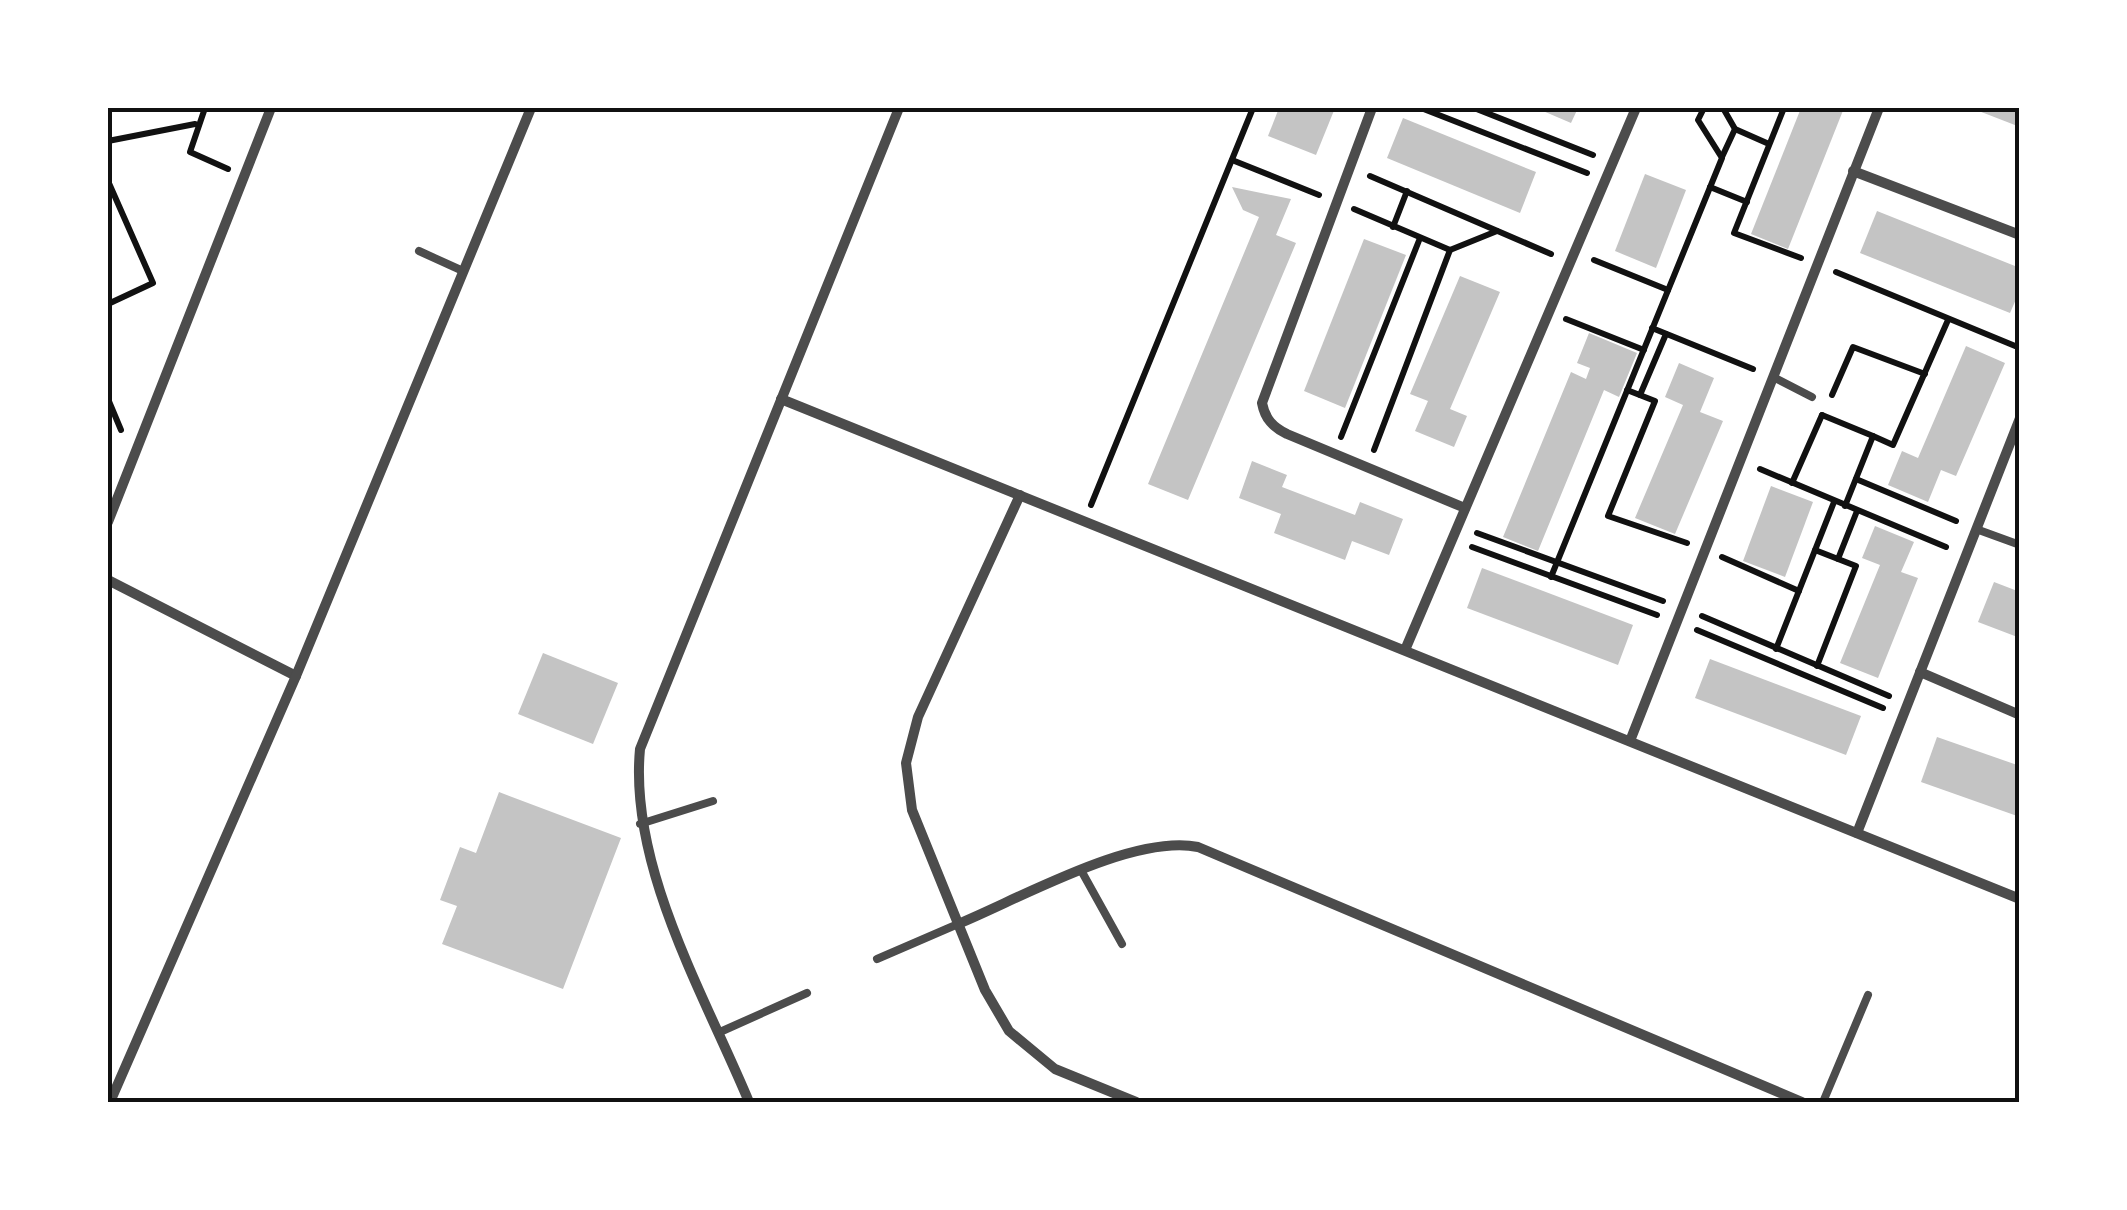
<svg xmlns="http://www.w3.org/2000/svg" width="2127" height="1210" font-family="'Asap Condensed',sans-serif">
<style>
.building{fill:#c4c4c4}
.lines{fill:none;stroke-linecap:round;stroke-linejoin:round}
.path{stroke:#111;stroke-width:6}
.service{stroke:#4c4c4c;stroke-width:8}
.minor{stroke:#4c4c4c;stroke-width:10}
.neatline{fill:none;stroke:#111;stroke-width:4}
</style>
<rect width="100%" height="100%" fill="#fff"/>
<g class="building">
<polygon points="1279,108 1335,108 1316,155 1268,136"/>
<polygon points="1536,108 1578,108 1571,123"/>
<polygon points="1801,108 1844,108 1788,249 1751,234"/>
<polygon points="1971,108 2020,108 2020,127"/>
<polygon points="1403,118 1536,172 1520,213 1387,158"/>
<polygon points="1645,174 1686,190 1656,268 1615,251"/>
<polygon points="1232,187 1291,199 1276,235 1296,243 1188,500 1148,484 1259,217 1243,210"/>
<polygon points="1877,211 2020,268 2020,290 2010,313 1860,253"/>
<polygon points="1364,239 1406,255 1345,408 1304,391"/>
<polygon points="1460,276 1500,292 1450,409 1467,416 1454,447 1415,431 1428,401 1410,394"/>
<polygon points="1589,333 1637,353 1619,397 1604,390 1538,551 1503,537 1571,372 1586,379 1590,368 1577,363"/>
<polygon points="1966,346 2005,363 1956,476 1941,470 1928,502 1888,485 1902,451 1918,458"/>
<polygon points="1679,363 1714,378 1700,412 1723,421 1675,534 1635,518 1683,405 1665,397"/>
<polygon points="1252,461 1287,475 1282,487 1355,515 1360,502 1403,519 1389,555 1352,541 1345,560 1274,533 1281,514 1239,498"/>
<polygon points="1771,486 1813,502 1785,577 1743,561"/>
<polygon points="1875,526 1914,542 1901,572 1918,578 1878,678 1840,663 1880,565 1862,558"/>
<polygon points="1482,568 1633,625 1618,665 1467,608"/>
<polygon points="1994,582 2020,592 2020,638 1978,622"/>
<polygon points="543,653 618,683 593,744 518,714"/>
<polygon points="1710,659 1861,716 1846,755 1695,698"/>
<polygon points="1937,737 2020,766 2020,817 1921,782"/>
<polygon points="499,792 621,838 563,989 442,944 457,906 440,900 460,847 476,853"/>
</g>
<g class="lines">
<g class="path">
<polyline points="205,108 190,152 228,169"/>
<polyline points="1421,108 1587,173"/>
<polyline points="1474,108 1593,155"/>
<polyline points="1723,108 1735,129 1769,144"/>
<polyline points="1784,108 1734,233 1801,258"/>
<polyline points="108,141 195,124"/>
<polyline points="1722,157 1735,129"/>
<polyline points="1232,160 1319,195"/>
<polyline points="1370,176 1551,254"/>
<polyline points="108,181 153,283 108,304"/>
<polyline points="1710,187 1747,202"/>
<polyline points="1354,209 1450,250 1497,231"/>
<polyline points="1393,227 1407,191"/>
<polyline points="1594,260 1668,290"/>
<polyline points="1836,272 2020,348"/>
<polyline points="1566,319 1644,350"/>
<polyline points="1652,328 1753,369"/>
<polyline points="1627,390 1655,401 1608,516 1687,543"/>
<polyline points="1640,395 1666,334"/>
<polyline points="1832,395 1853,347 1925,374"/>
<polyline points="108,399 121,430"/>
<polyline points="1822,415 1873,436"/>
<polyline points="1341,437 1420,238"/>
<polyline points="1374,450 1450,250"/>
<polyline points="1760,469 1946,547"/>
<polyline points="1856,479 1956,521"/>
<polyline points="1792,483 1822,415"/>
<polyline points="1091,505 1253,108"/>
<polyline points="1845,506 1873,436 1893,445 1948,320"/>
<polyline points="1477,533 1663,601"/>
<polyline points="1472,547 1657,615"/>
<polyline points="1815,550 1838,559"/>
<polyline points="1722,557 1799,591"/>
<polyline points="1551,577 1722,158 1698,120 1704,108"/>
<polyline points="1702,616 1889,696"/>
<polyline points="1697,630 1883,708"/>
<polyline points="1776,649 1834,502"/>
<polyline points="1817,666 1856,566 1838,559 1857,511"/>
</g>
<g class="service">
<polyline points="419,251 463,271"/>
<polyline points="1773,377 1812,397"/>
<polyline points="1976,529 2020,545"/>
<polyline points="640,824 713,801"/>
<polyline points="1082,872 1122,944"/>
<polyline points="877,959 958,924"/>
<polyline points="720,1032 807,993"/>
<polyline points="1823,1102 1868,995"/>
</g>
<g class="minor">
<path d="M1372,108L1262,403C1265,419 1273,427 1287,434L1465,508"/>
<polyline points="1853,171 2020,235"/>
<polyline points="781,399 2020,899"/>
<polyline points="1020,495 918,717 906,763 912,810 985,990 1009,1031 1055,1069 1136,1102"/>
<polyline points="108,522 271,108"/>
<polyline points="108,580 296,676"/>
<polyline points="1405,650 1636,108"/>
<polyline points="1920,672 2020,715"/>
<polyline points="1630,741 1879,108"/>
<polyline points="1857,833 2020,418"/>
<path d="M958,924C1021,898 1133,834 1198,847L1802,1102"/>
<polyline points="110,1102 296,676 531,108"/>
<path d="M749,1102C704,994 629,867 640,749L899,108"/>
</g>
</g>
<rect width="2127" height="1210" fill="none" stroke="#ffffff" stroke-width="220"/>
<rect x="110" y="110" width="1907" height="990" class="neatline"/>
</svg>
